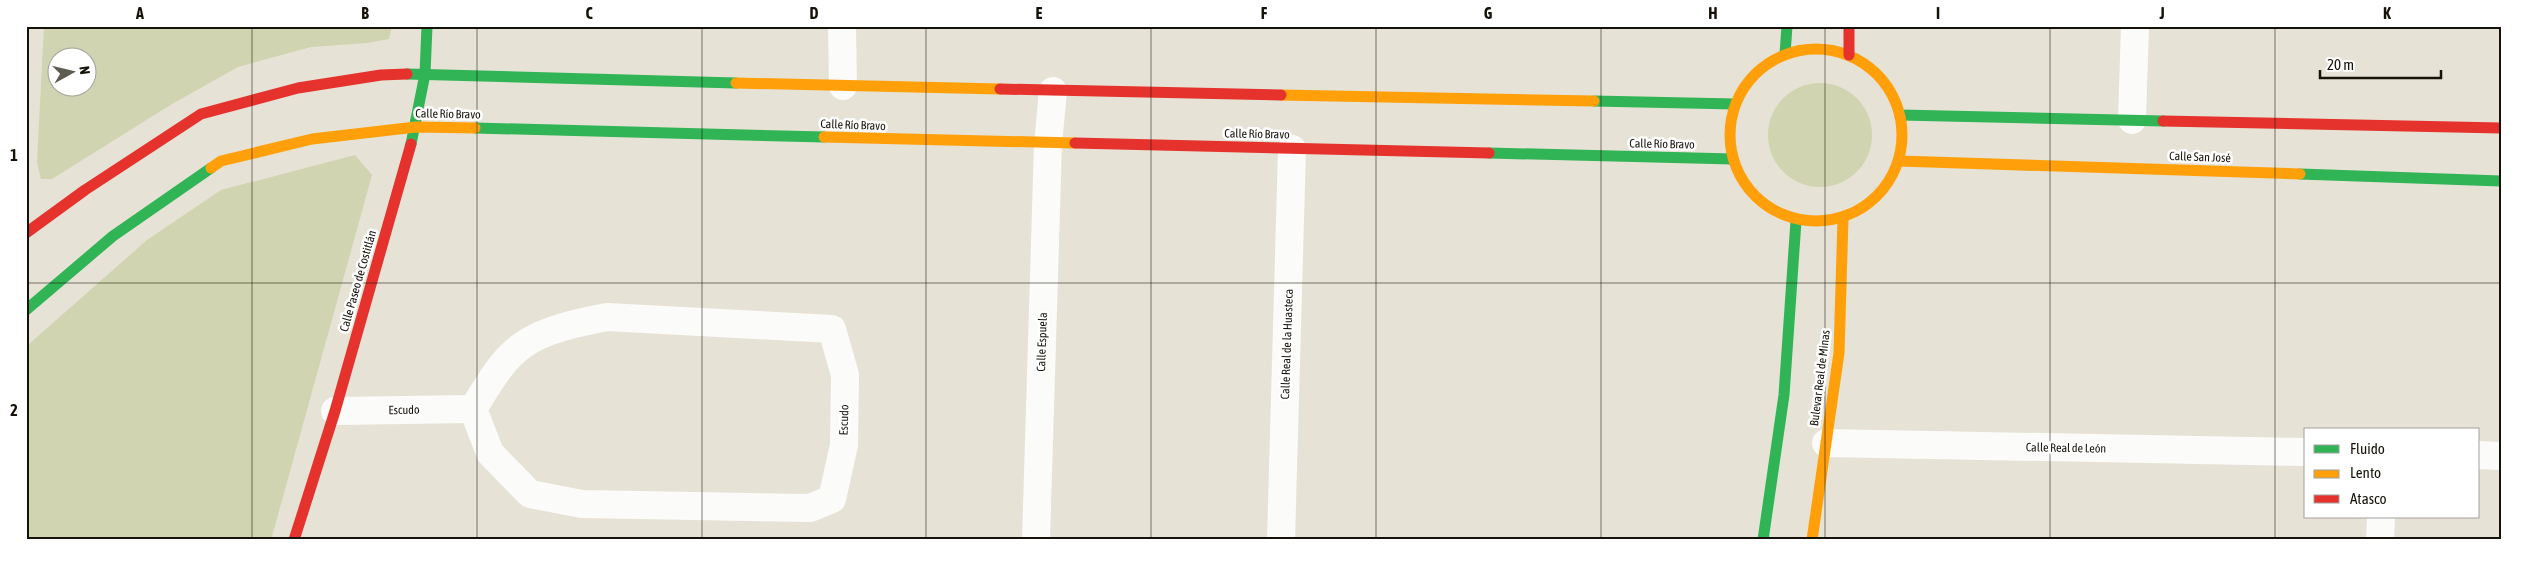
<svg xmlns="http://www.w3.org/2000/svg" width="2527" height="566" font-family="'Asap Condensed',sans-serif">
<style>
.green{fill:#d1d4b0;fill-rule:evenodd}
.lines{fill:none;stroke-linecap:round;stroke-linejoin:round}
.street{stroke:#fbfbf9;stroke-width:28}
.fast{stroke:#30b455;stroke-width:11}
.slow{stroke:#ff9f0a;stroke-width:11}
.jam{stroke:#e5322d;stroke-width:11}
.grid{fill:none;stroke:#151209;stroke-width:1;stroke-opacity:0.55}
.labels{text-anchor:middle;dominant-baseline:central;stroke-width:5;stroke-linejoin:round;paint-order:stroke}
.street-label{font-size:12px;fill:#151209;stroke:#fff}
.neatline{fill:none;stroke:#151209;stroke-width:2}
.grid-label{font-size:16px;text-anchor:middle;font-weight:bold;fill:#151209}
</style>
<rect width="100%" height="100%" fill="#e6e2d5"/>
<g class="green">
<path d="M44,26H392L389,39L367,43L311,47L238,67L172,104L52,179H41L37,162ZM58,58H88V88H58Z"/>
<circle cx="1820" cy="135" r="52"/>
<polygon points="355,155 372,175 271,540 26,540 29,344 147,240 221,190"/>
</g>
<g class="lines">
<g class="street">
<polyline points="842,26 843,86"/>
<polyline points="2132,120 2135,26"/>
<path d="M607,317L832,329L845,375L844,445L832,499L810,508L582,504L530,494L490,453L473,409C487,387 501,360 523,345C545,329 581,322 607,317Z"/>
<polyline points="335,411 473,409"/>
<polyline points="1826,443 2306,452"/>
<polyline points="2478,455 2501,456"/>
<polyline points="1036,540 1048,144 1053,91"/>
<polyline points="1281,540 1292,149"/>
<polyline points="2380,540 2381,517"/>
</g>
<g class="fast">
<polyline points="1785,54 1787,26"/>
<polyline points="407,74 736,83"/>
<polyline points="1594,101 1735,104"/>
<polyline points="1900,115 2163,121"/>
<polyline points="475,128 824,137"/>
<polyline points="411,144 425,74 427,26"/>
<polyline points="1489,153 1733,159"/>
<polyline points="2300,174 2501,181"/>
<polyline points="26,310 113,236 211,168"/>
<polyline points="1763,540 1784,395 1796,221"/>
</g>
<g class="slow">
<circle cx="1816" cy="135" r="86"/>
<polyline points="736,83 1000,89"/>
<polyline points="1281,95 1594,101"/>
<polyline points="824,137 1075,143"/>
<polyline points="1899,161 2300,174"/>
<polyline points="211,168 221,161 312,139 416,127 475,128"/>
<polyline points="1812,540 1839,353 1843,219"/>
</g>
<g class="jam">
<polyline points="1849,26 1849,55"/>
<polyline points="1000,89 1281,95"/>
<polyline points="2163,121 2501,128"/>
<polyline points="1075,143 1489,153"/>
<polyline points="26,233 85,190 201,114 298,88 381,75 407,74"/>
<polyline points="294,540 335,411 411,144"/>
</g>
</g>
<path class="grid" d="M252,26V540M477,26V540M702,26V540M926,26V540M1151,26V540M1376,26V540M1601,26V540M1825,26V540M2050,26V540M2275,26V540M26,283H2501"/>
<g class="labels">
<g class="street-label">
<text transform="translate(448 114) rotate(1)">Calle Río Bravo</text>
<text transform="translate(853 125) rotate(2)">Calle Río Bravo</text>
<text transform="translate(1257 134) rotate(1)">Calle Río Bravo</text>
<text transform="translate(1662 144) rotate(1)">Calle Río Bravo</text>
<text transform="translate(2200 157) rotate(2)">Calle San José</text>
<text transform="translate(358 281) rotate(-74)">Calle Paseo de Costitlán</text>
<text transform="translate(1042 342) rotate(-88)">Calle Espuela</text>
<text transform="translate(1287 344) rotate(-88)">Calle Real de la Huasteca</text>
<text transform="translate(1820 378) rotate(-83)">Bulevar Real de Minas</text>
<text transform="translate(404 410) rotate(-1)">Escudo</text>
<text transform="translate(844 420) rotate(-88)">Escudo</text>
<text transform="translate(2066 448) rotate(1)">Calle Real de León</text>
</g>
</g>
<rect width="2527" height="566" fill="none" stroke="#ffffff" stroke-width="55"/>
<rect x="2304" y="428" width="175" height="90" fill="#ffffff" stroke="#a1a09d"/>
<rect x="2314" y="445" width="25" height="8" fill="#30b455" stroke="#a1a09d"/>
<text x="2350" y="454" font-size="15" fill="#151209">Fluido</text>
<rect x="2314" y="470" width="25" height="8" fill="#ff9f0a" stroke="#a1a09d"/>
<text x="2350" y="478" font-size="15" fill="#151209">Lento</text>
<rect x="2314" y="495" width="25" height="8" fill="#e5322d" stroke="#a1a09d"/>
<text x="2350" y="504" font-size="15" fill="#151209">Atasco</text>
<g transform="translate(72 72) rotate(82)"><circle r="24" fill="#ffffff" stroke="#a1a09d"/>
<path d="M0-4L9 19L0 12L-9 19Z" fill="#5e5b50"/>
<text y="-8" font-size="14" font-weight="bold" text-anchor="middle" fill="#151209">N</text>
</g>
<path d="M2320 70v8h121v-8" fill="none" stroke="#151209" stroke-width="2.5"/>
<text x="2327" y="70" font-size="15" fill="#151209" stroke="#ffffff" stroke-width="4" paint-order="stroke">20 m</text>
<rect x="28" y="28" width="2472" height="510" class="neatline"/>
<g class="grid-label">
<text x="140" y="19">A</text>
<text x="365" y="19">B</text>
<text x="589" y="19">C</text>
<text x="814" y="19">D</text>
<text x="1039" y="19">E</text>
<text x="1264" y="19">F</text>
<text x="1488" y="19">G</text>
<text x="1713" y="19">H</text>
<text x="1938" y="19">I</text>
<text x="2162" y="19">J</text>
<text x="2387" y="19">K</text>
<text x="14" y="161">1</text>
<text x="14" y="416">2</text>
</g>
</svg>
